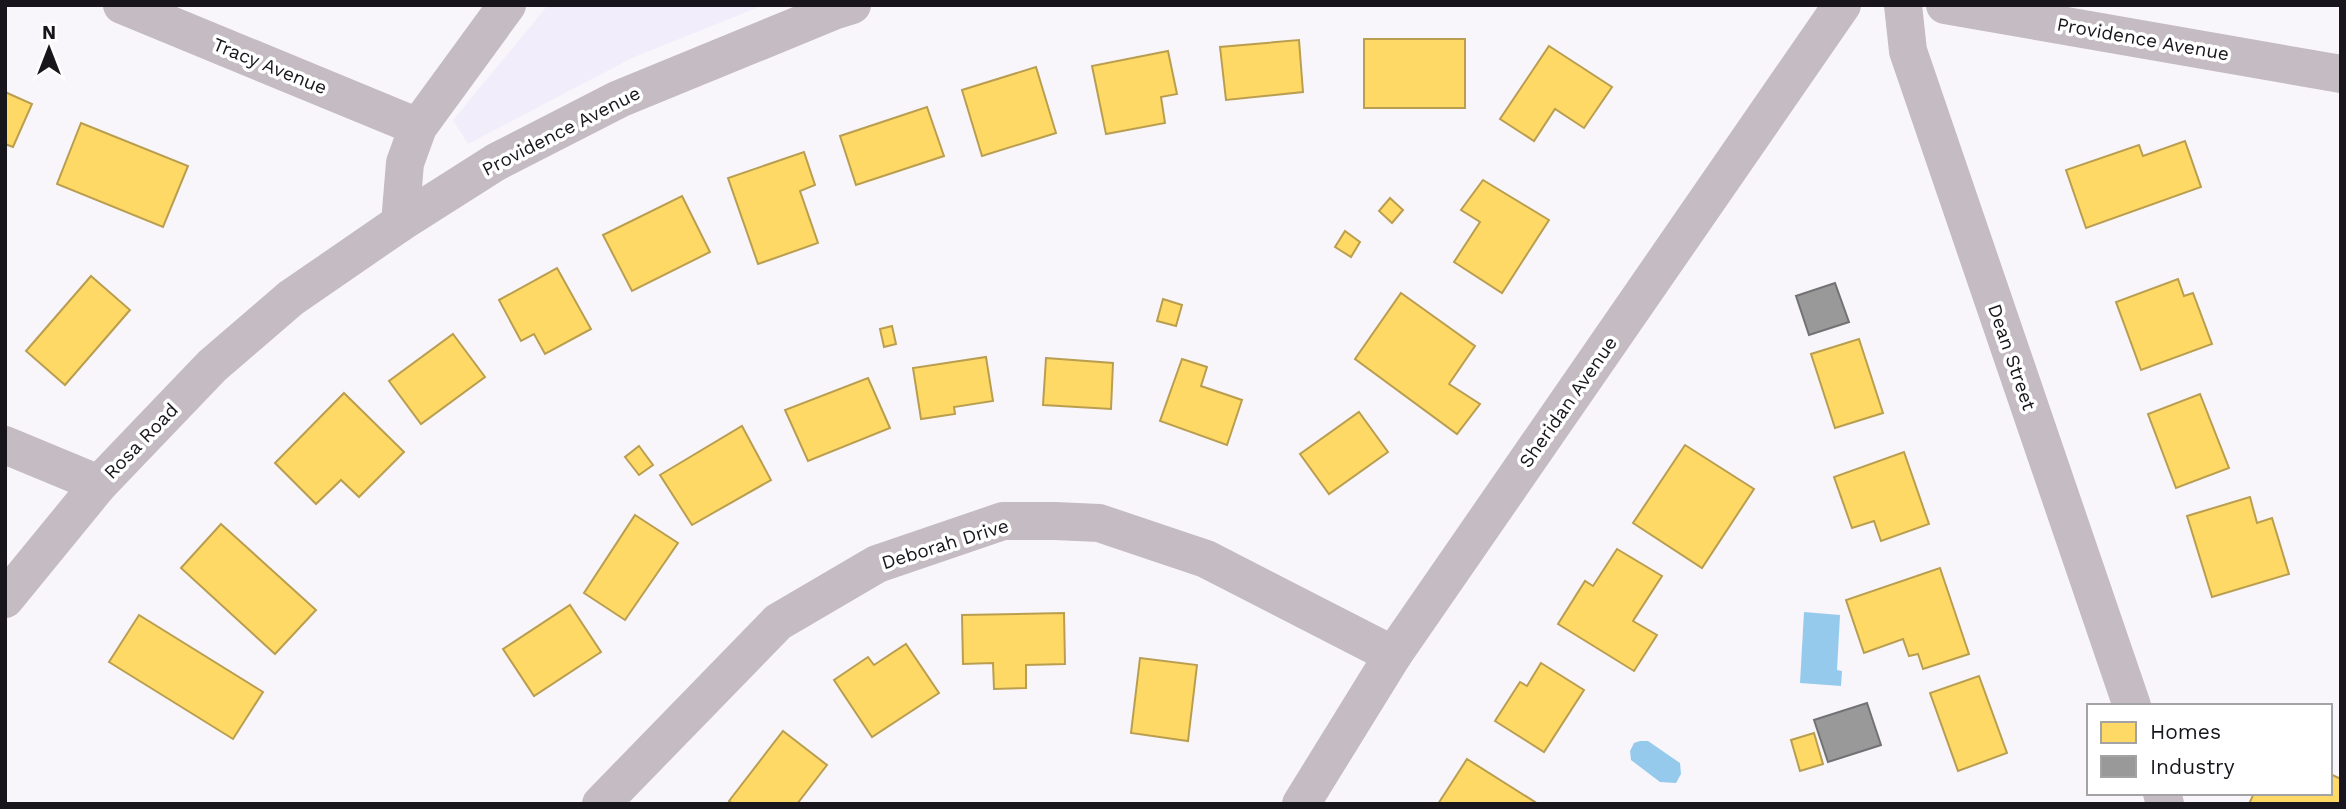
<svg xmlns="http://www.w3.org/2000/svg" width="2346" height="809" font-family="'Work Sans',sans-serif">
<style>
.built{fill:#f2edfb}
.water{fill:#96caec}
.homes{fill:#ffd966;stroke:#ba9e50;stroke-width:2}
.industry{fill:#999;stroke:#727274;stroke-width:2}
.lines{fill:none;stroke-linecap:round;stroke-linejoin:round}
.minor{stroke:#c5bbc3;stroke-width:38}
.tertiary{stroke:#c5bbc3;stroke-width:38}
.labels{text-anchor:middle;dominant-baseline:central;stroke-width:7;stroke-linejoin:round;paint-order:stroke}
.street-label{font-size:19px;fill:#18161c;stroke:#fff}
</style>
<rect width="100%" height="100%" fill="#f8f6fb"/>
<polygon class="built" points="548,5 764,5 632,58 468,144 453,120"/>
<g class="water">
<polygon points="1804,612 1840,615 1837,670 1842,671 1841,686 1800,683"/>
<polygon points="1640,741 1648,741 1680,763 1681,774 1676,783 1660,782 1631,760 1630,751 1634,743"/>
</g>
<g class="homes">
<rect x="1364" y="39" width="101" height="69"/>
<polygon points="1299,40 1303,92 1226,100 1220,47"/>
<polygon points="1549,46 1612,87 1584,128 1555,109 1534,141 1500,119"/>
<polygon points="1168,51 1177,94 1161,97 1165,123 1106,134 1092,66"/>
<polygon points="1036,67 1056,133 982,156 962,90"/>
<polygon points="5,92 32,104 13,147 5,144"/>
<polygon points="927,107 944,156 856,185 840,136"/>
<polygon points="81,123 188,166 163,227 57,184"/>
<polygon points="2185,141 2201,187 2086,228 2066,170 2139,145 2143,156"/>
<polygon points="804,152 815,185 800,191 818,243 758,264 728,178"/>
<polygon points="1483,180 1549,220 1502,293 1454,262 1480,222 1461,210"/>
<polygon points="682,196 710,252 632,291 603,235"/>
<polygon points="1390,198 1403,210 1392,223 1379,211"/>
<polygon points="1345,231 1360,242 1351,257 1335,247"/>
<polygon points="557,268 591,329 545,354 534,334 521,341 499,300"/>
<polygon points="91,276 130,310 65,385 26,351"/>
<polygon points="2178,279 2184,296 2193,293 2212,344 2141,370 2116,302"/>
<polygon points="1401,293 1475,346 1449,384 1480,404 1457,434 1355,359"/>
<polygon points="1163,299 1182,305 1176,326 1157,321"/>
<polygon points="892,326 896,344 884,347 880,329"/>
<polygon points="453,334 485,377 421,424 389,381"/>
<polygon points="1859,339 1883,413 1835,428 1811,354"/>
<polygon points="986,357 993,401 954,407 955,414 921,419 913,368"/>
<polygon points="1046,358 1113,363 1111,409 1043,405"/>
<polygon points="1182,359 1207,367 1201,386 1242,400 1227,445 1160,421"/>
<polygon points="868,378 890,428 808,461 785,410"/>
<polygon points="344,393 404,452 359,497 341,480 316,504 275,463"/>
<polygon points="2200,394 2229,468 2176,488 2148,414"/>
<polygon points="1359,412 1388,452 1329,494 1300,454"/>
<polygon points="742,426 771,480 692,525 660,475"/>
<polygon points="1685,445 1754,489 1702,568 1633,523"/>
<polygon points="639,446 653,465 639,475 625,457"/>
<polygon points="1904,452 1929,524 1881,541 1874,521 1852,528 1834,477"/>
<polygon points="2250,497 2257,523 2272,518 2289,574 2212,597 2187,516"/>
<polygon points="635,515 678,543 625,620 584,593"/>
<polygon points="221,524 316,610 275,654 181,568"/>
<polygon points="1617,549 1662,576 1633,621 1657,635 1634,671 1558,624 1585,581 1593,586"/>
<polygon points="1940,568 1969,654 1923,669 1918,654 1909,656 1903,639 1864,653 1846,600"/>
<polygon points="570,605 601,652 534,696 503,649"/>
<polygon points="1064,613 1065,664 1026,665 1026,688 994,689 993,663 963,664 962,615"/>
<polygon points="139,615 263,692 233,739 109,662"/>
<polygon points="906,644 939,693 872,737 834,680 868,657 874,665"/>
<polygon points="1140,658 1197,665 1188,741 1131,733"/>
<polygon points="1541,663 1584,690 1544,752 1495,721 1520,682 1527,686"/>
<polygon points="1979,676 2007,753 1958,771 1930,693"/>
<polygon points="783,731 827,765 797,804 733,804 729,801"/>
<polygon points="1814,733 1823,764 1800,771 1791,740"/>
<polygon points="1467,759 1535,802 1533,804 1438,804"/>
<polygon points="2330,774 2341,779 2341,804 2249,804 2254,793 2330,793"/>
</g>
<g class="industry">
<polygon points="1835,283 1849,322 1809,335 1796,296"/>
<polygon points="1867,703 1881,745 1828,762 1814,720"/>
</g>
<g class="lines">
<g class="minor">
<polyline points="122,5 418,127"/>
<polyline points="400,223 405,163 418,127 507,5"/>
<polyline points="5,445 99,484"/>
<polyline points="601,804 778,622 877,564 1003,521 1055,521 1099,523 1206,559 1393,655"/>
<polyline points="1301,804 1393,655 1842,5"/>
</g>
<g class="tertiary">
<polyline points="1903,5 1908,51 2132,706"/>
<polyline points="1945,5 2341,74"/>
<polyline points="5,599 99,484 212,366 291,298 400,223 496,162 619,99 836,10 852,5"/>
<polyline points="2162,793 2165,804"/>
</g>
</g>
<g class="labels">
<g class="street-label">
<text transform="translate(2143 39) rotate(10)">Providence Avenue</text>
<text transform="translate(270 66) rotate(22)">Tracy Avenue</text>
<text transform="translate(561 131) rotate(-27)">Providence Avenue</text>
<text transform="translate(2012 357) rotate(71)">Dean Street</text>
<text transform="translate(1568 402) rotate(-55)">Sheridan Avenue</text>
<text transform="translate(141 441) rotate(-46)">Rosa Road</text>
<text transform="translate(945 544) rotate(-17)">Deborah Drive</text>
</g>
</g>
<rect width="2346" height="809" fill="none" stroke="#18161c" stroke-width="14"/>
<rect x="2087" y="704" width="245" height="91" fill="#ffffff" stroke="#a3a2a4" stroke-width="2"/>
<rect x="2101" y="722" width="35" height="21" fill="#ffd966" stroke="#a3a2a4" stroke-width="2"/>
<text x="2150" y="739" font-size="21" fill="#18161c">Homes</text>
<rect x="2101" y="756" width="35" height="21" fill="#999999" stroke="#a3a2a4" stroke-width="2"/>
<text x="2150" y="774" font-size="21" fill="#18161c">Industry</text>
<g transform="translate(49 49)" stroke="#ffffff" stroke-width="5" paint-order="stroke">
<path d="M0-5L12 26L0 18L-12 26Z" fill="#18161c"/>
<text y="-10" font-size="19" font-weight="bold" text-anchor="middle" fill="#18161c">N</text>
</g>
</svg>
